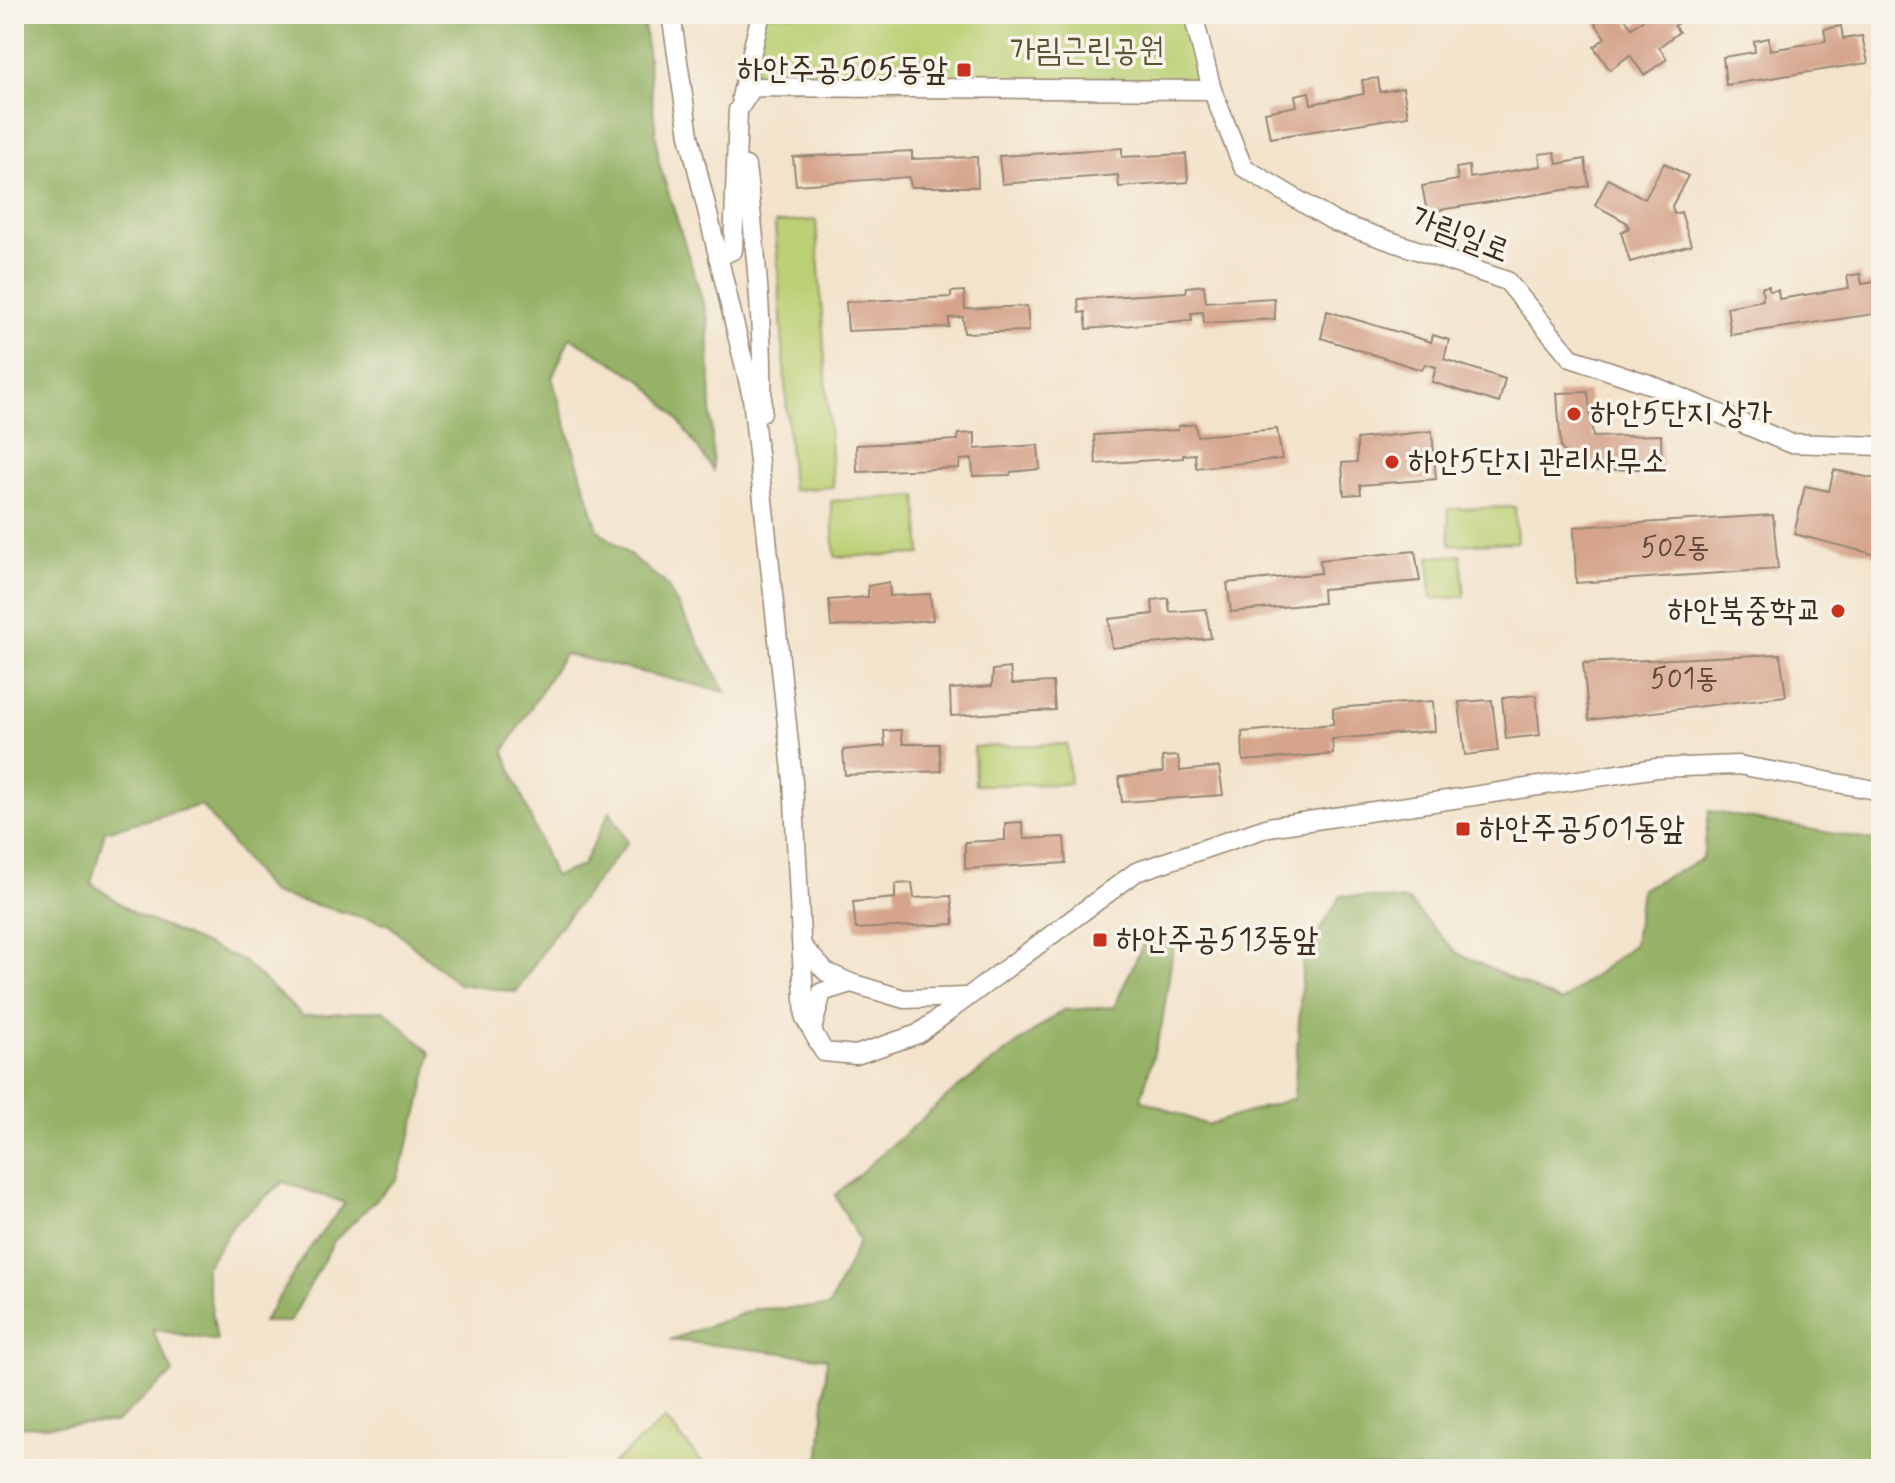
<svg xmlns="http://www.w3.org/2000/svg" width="1895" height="1483" font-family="Mynerve,'Poor Story',sans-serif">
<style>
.green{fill:#bcd074;stroke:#7c7d49;stroke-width:2}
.forest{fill:#95b266;stroke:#686e42;stroke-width:2}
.building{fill:#d6a48c}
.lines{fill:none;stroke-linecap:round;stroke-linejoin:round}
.street-casing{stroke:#978674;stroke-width:21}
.street{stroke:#fff;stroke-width:18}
.poi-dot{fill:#c8321e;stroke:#f7f3e8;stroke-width:3}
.labels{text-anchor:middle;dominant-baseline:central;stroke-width:7;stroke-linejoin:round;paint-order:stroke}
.number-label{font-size:28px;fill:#62483a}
.park-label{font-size:32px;fill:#5b5434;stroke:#f7f3e8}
.poi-label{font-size:32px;fill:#3b2a1e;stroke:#f7f3e8;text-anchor:start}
.street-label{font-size:32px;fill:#3b2a1e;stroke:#f7f3e8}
</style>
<rect width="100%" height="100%" fill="#f7f3e8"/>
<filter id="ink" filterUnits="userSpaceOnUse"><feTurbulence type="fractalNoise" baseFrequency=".0125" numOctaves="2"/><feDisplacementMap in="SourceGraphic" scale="16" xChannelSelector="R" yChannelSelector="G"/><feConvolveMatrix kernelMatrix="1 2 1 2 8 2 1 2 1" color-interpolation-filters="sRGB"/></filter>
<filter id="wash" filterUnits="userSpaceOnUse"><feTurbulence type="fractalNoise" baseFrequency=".006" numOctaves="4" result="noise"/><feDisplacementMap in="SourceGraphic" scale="32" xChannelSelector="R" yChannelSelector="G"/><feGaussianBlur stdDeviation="1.8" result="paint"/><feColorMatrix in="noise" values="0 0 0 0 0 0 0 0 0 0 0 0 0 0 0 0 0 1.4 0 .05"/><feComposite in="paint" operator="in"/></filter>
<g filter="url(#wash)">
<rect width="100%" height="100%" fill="#f3e3cb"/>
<g class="green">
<polygon points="762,14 1193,14 1212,90 753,87"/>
<polygon points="816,220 833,487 792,490 775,223"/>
<polygon points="917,496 921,554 835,557 831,501"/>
<polygon points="1515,507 1517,542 1450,545 1448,509"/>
<polygon points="1461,555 1465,597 1431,599 1429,557"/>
<polygon points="1067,744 1070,784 975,785 974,747"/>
<polygon points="665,1419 708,1469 607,1469"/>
</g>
<g class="forest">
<polygon points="14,14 643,14 659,163 708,318 713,470 674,414 642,380 570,337 552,378 598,530 666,584 726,692 564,654 504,751 554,876 582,866 610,811 628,842 557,930 516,992 458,984 388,924 271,893 201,805 105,831 91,883 135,914 243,961 303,1016 384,1010 431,1053 419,1109 397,1179 334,1241 290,1322 263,1322 309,1249 345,1203 283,1182 236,1222 205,1268 217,1341 152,1329 173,1373 115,1423 14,1427 14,798 17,796 14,792"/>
<polygon points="1709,811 1881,842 1881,1469 800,1469 820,1456 827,1358 670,1340 755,1309 829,1307 859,1241 835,1195 956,1089 1063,1010 1114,1007 1149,931 1174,942 1162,1024 1141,1099 1207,1125 1294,1098 1303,959 1341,895 1408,901 1457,953 1561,1002 1634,944 1641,889 1703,859"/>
</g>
<g id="blocks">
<g class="building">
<polygon points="1595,14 1622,14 1632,28 1650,14 1674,14 1680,21 1674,26 1679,32 1659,47 1667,59 1644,75 1630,55 1610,70 1594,47 1605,38 1591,17"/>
<polygon points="1841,26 1843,39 1862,36 1868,63 1726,85 1723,57 1755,52 1754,41 1769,38 1770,50 1826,41 1824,29"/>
<polygon points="1378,78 1380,92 1403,88 1408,116 1270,138 1265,112 1297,106 1295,95 1309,92 1311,104 1364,94 1362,80"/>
<polygon points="1122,148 1122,157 1186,154 1188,182 1119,187 1118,175 1002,184 999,156"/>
<polygon points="912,151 912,159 977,157 978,187 911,187 909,177 796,185 793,157"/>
<polygon points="1555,152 1557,164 1585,159 1589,186 1427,212 1422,186 1458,180 1456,168 1469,166 1470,178 1541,166 1539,154"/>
<polygon points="1664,163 1688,176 1672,206 1674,214 1681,212 1691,245 1630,262 1621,232 1629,228 1626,222 1595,205 1608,179 1645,199"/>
<polygon points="1860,274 1862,284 1881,281 1881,313 1731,335 1727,307 1763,300 1762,287 1769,286 1769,291 1778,290 1779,299 1849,288 1847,276"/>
<polygon points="1204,285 1206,302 1274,298 1275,319 1204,323 1203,312 1191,313 1192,320 1087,329 1085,312 1079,313 1078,299 1186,292 1187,287"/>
<polygon points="964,291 965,309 1027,306 1029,331 964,333 963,317 949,318 949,327 848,331 846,302 951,297 951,292"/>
<polygon points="1327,311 1431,342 1433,335 1449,340 1444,359 1505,379 1499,403 1432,382 1436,367 1425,364 1422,370 1321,338"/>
<polygon points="1588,392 1593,437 1661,435 1662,468 1588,471 1561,449 1557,393"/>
<polygon points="1195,424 1197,436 1277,429 1282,459 1196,468 1195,454 1183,455 1183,458 1096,464 1094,435 1178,430 1178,426"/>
<polygon points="1432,431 1436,479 1360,485 1361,494 1344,495 1342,463 1357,462 1357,439"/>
<polygon points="975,433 975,449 1038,445 1040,469 1011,472 1010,475 973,476 972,459 960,460 959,468 857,472 856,445 958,440 958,434"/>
<polygon points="1834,470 1881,480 1881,556 1794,534 1805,486 1829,491"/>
<polygon points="1773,515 1778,569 1576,583 1574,527"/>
<polygon points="1415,551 1420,581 1322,589 1323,603 1231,612 1227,583 1321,573 1320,560"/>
<polygon points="889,582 890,596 930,594 933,620 831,627 829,600 868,597 868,586"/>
<polygon points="1168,598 1170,612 1206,609 1211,638 1112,648 1109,619 1153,614 1152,600"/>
<polygon points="1780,654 1786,696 1589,720 1583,663"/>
<polygon points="1010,668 1012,684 1053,682 1055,710 951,716 950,689 992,686 993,670"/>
<polygon points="1536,695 1540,735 1506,739 1502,698"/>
<polygon points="1492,700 1498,751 1465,755 1459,702"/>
<polygon points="1433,701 1435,731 1332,739 1333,754 1243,761 1242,732 1333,724 1333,708"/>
<polygon points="901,730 903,744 939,744 941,771 845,775 843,750 885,746 884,731"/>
<polygon points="1178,756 1180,771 1219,767 1223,795 1122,802 1119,777 1163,772 1162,757"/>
<polygon points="1022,822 1024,839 1064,837 1066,863 965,869 965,842 1005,840 1005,823"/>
<polygon points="912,883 914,898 951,896 954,924 856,929 853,902 895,898 895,884"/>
</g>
</g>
</g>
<g filter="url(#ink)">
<use href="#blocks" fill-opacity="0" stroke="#978674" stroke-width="2"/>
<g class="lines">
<g class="street-casing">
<g id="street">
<polyline points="671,14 689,135 752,397 793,781 805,1018 824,1052 856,1055 918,1034 1136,872 1269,827 1657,768 1738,765 1881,791"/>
<polyline points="1193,14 1212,90 1243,167 1335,222 1507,281 1571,358 1649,384 1789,443 1881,446"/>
<polyline points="741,97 761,14"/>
<path d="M746,166C756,247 764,331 762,412"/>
<polyline points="718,257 733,250 738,110 753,87 1212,90"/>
<polyline points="803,947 826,972 851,983 904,999 966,997"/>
<polyline points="812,1030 822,992 851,983"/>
</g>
</g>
<use href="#street" class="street"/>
</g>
</g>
<g class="poi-dot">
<rect x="956" y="62" width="16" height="16" rx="4"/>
<circle cx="1574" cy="414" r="8"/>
<circle cx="1392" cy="462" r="8"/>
<circle cx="1838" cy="611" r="8"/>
<rect x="1455" y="821" width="16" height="16" rx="4"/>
<rect x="1092" y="932" width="16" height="16" rx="4"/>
</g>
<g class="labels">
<g class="number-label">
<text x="1675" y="548">502동</text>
<text x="1684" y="679">501동</text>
</g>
<g class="park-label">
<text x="1087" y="51">가림근린공원</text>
</g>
<g class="poi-label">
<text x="948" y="70" text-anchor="end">하안주공505동앞</text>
<text x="1590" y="414">하안5단지 상가</text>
<text x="1408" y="462">하안5단지 관리사무소</text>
<text x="1822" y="611" text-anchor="end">하안북중학교</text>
<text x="1479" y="829">하안주공501동앞</text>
<text x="1116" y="940">하안주공513동앞</text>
</g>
<g class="street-label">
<text transform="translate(1460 235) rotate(21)">가림일로</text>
</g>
</g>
<rect width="1895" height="1483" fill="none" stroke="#f7f3e8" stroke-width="48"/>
</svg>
